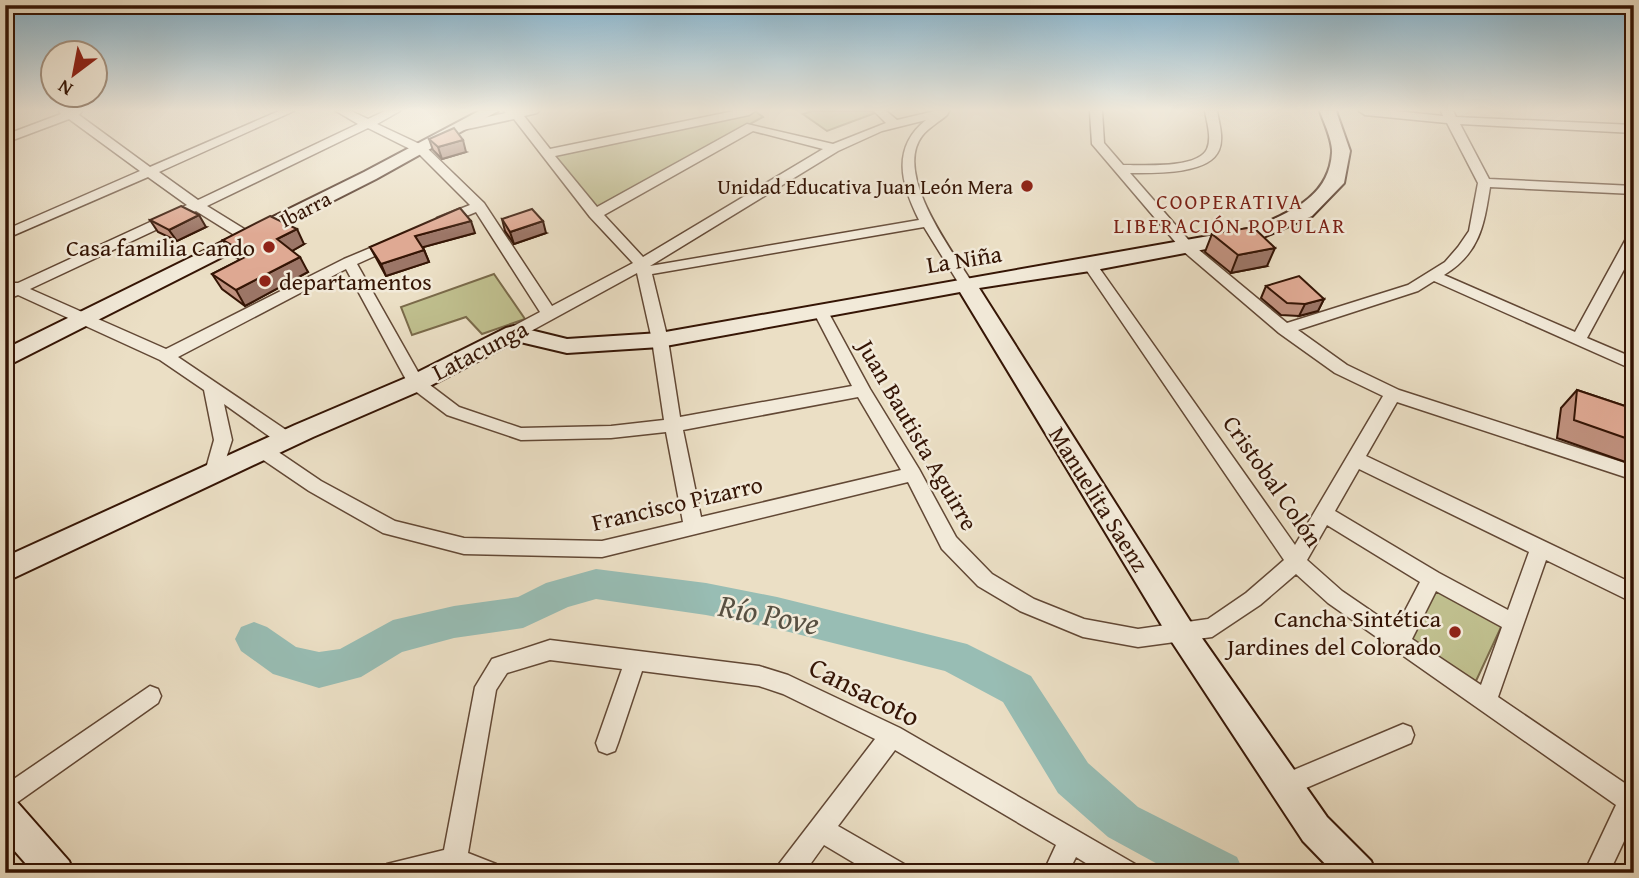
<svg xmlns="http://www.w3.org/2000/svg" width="1639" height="878" font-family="'Gentium Book Plus',serif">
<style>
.green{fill:#c0c08f;stroke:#7a6a4a;stroke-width:2}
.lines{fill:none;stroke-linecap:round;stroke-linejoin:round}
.river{fill:#98bdb4;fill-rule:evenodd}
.street-casing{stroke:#624835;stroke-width:3}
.secondary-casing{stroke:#351505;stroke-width:4}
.street{fill:#f2ead9;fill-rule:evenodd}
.secondary{fill:#f2ead9;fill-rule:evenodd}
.wall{fill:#c0917e;stroke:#351505;stroke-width:2}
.shaded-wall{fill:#9c7667;stroke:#351505;stroke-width:2}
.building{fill:#dfa993;stroke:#351505;stroke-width:2}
.poi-dot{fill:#8f2418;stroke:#f2ead9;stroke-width:2.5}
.labels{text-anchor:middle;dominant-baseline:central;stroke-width:5;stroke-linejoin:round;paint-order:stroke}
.far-poi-label{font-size:21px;fill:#351505;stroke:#f2ead9;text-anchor:end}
.far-neighbourhood-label{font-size:21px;letter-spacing:2px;fill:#7a1f14;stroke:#f2ead9}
.far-street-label{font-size:21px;fill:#351505;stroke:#f2ead9}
.poi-label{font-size:24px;fill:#351505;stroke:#f2ead9;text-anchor:end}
.street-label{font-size:24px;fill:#351505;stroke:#f2ead9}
.near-street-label{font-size:28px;fill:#351505;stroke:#f2ead9}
.near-water-label{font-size:32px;font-style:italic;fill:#585042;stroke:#f2ead9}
</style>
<rect width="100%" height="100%" fill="#ebdfc5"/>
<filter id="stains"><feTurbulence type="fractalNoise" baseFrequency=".00286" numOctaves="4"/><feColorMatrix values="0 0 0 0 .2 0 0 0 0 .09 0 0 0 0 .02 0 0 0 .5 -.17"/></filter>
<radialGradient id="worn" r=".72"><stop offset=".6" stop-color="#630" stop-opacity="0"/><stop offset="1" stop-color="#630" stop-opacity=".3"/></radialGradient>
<g class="green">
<polygon points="749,111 755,111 763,117 592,210 545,154"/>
<polygon points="812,111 871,111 875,113 827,131 803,114"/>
<polygon points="494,274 525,319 482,334 466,317 412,335 401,307"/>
<polygon points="1436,587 1503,623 1476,681 1407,641"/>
</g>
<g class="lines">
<polygon class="river" points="596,569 706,583 777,597 967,644 1031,676 1088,763 1138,807 1237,857 1244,873 1174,873 1108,837 1058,793 1003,702 945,671 777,629 706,615 596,599 568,607 523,628 454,638 402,652 361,677 319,688 273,674 241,651 235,639 241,627 254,622 267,627 296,647 319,652 340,649 393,620 454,606 518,597 546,583"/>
<g class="street-casing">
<g id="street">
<path d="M59,111H82L79,115L150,167L279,111H294L159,172L198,200L358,124L336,111H351L368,119L385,111H400L377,124L426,147L484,203L552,306L633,263L590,217L514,119L463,130L459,129V123L506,113L504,111H539L537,113L524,116L550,149L734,111H755L749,115L555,156L597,207L747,124L833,144L886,123L874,111H886L897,120L935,111H949L947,115C939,122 928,128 922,136C893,174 953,252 973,284L971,287H961L924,227L652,274L668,340L680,417L852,386L813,311L821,306L826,308L870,389L919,469L956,537L992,574L1034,599L1084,619L1138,629L1208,619L1246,593L1284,560L1083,265L1085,262H1095L1295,545L1383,396L1335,373L1279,333L1183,251L1092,144L1090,111H1102L1104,143L1123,165C1142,165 1198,169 1207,149C1212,138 1207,123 1205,111H1217C1219,123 1224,138 1219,150C1209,175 1153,173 1130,173L1193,245L1287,323L1408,285L1445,262L1458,247L1469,231L1478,183L1447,123L1365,115L1359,111H1396L1443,116L1441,111H1453L1456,117L1634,125V133L1460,124L1489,179L1634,186V194L1490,187C1484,225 1480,253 1444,275L1575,332L1627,237L1634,233V251L1587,338L1634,358V370L1434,281L1418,291L1298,330L1347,365L1399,390L1634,466V480L1397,402L1366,456L1634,584V603L1546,560L1498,697L1626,784L1634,781V820L1609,873H1584L1616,805L1328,603L1296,574L1260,605L1212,637L1138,647L1083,637L1020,611L978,586L942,549L908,482L602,557L464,554L383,533L309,491L256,455L253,450L256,445H268L321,481L395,521L464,538L602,541L683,522L666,432L611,438L521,440L447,415L410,387L346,269L178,357L292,434L295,439L292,444H280L224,404L232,440L220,477H208L205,472L214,440L204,390L160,360L18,295L5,300L6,283H18L187,205L148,177L5,239V230L140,171L69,119L5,143V135L61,114ZM926,120C891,148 901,184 919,220L650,266L838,151L882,131ZM368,128L418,153L470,205L437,218V224H447L476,212L540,312L508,329L506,333L508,337H520L637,273L652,340L664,420L611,426L521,428L459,407L422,379L357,264L399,245L401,242L394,238L344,259L166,349L30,289L196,211L244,241H254V235L207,206ZM753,131L823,149L643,257L604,215ZM858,397L901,470L701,517L683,430ZM1359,469L1529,552L1508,610L1439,573L1335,511ZM1327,525L1420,582L1396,628L1342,591L1307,560ZM1436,591L1502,627L1481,685L1412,639Z"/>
<polygon points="550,640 759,666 788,675 900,728 1135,864 1138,873 1102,873 1076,857 1068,873 1043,873 1056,845 895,750 838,826 904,864 907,873 871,873 824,845 804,873 776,873 779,864 875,739 783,694 759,686 642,671 618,743 615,751 607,754 599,751 596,743 622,669 550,660 507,673 496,690 468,853 496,864 499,873 384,873 387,864 444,850 475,687 492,659"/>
<polygon points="150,686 158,689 161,696 158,703 5,811 5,785"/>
<polygon points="1403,724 1411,727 1414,735 1411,743 1285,797 1277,793 1273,785 1277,777"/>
</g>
</g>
<g class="secondary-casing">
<g id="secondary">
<polygon points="479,111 498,111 376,179 5,367 5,349 364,172"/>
<path d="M1320,111H1336L1350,151L1344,183L1312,216L1259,239L1090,271L979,288L1190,621L1327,817L1371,861L1376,873H1334L1303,841L1170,639L960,292L660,347L567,353L516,341L424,389L313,437L5,582V557L295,425L408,377L506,328L514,326L567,339L660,333L1254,228C1289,212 1329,198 1332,153C1333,141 1324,123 1320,111Z"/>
<polygon points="5,797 17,802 69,861 74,873 34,873 5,840"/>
</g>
</g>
<use href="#street" class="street"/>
<use href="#secondary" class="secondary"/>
</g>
<g class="wall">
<polygon points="429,139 466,152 442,159 433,150"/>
<polygon points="502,219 546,233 514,244 505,231"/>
<polygon points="150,220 206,227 177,241 158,232"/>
<polygon points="475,233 423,247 429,262 386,276 370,247"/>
<polygon points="1212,234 1267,266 1231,273 1205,252"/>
<polygon points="223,240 304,244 292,251 308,272 245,306 222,289 212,274 240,260 232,255"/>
<polygon points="1266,286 1324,299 1318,311 1299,316 1281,315 1261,298"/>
<polygon points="1577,390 1634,409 1634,465 1557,438 1561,408"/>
</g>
<g class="shaded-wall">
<polygon points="463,140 466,152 442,159 438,147"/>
<polygon points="199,215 206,227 177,241 169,230"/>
<polygon points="471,221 475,233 420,248 415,236"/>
<polygon points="543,221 546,233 514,244 510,232"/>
<polygon points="297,229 304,244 285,255 277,239"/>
<polygon points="1275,248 1267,266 1231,273 1238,255"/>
<polygon points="424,250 429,262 386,276 381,264"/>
<polygon points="300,257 308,272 245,306 236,290"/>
<polygon points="1324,299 1318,311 1299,316 1305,304"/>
</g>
<g class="building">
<polygon points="454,128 463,140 438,147 429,139"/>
<polygon points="181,206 199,215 169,230 150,220"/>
<polygon points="460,208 471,221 415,236 424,250 381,264 370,247"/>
<polygon points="532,209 543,221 510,232 502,219"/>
<polygon points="270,216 297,229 277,239 300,257 236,290 212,274 249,255 223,240"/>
<polygon points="1253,227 1275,248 1238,255 1212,234"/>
<polygon points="1299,276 1324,299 1305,304 1287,303 1266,286"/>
<polygon points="1577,390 1634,409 1634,441 1574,420"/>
</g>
<linearGradient id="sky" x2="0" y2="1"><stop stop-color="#88b8d3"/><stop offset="0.47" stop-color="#f6f1e5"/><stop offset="1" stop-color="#f6f1e5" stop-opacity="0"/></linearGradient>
<rect width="1639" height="234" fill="url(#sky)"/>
<g class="poi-dot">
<circle cx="1027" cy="186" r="7"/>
<circle cx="269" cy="247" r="7"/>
<circle cx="265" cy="281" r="7"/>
<circle cx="1455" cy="632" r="7"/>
</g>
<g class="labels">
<g class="far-poi-label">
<text x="1013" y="186">Unidad Educativa Juan León Mera</text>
</g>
<g class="far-neighbourhood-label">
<text x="1230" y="201">COOPERATIVA<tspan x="1230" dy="24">LIBERACIÓN POPULAR</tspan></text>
</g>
<g class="far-street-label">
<text transform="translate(305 209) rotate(-27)">Ibarra</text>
</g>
<g class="poi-label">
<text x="255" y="247">Casa familia Cando</text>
<text x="279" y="281" text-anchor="start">departamentos</text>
<text x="1441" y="618">Cancha Sintética<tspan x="1441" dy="28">Jardines del Colorado</tspan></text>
</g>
<g class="street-label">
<text transform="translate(964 259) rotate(-9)">La Niña</text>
<text transform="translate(480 350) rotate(-27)">Latacunga</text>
<text transform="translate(918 435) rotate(60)">Juan Bautista Aguirre</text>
<text transform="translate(1273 481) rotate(55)">Cristobal Colón</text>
<text transform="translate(1099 499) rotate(58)">Manuelita Saenz</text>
<text transform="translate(677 503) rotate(-13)">Francisco Pizarro</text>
</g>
<g class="near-street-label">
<text transform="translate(865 691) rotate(27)">Cansacoto</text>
</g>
<g class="near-water-label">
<text transform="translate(769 614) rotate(11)">Río Pove</text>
</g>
</g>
<rect width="1639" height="878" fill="none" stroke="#ebdfc5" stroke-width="28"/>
<rect x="7" y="7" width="1625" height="864" fill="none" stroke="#351505" stroke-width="3.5"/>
<rect x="14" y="14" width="1611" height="850" fill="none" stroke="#351505" stroke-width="2"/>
<g transform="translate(74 74) rotate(212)"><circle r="33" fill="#f2ead9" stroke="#a69584" stroke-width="2"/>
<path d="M0-5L12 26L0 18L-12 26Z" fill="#8f2418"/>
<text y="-10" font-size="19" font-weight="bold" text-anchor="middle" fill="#351505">N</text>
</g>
<rect width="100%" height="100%" filter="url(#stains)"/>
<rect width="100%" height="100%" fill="url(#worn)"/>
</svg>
